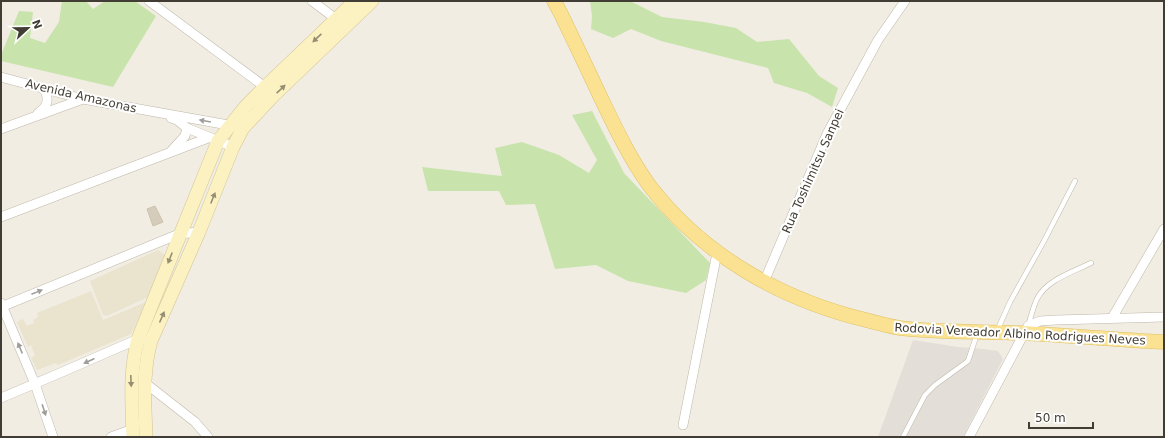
<svg xmlns="http://www.w3.org/2000/svg" width="1165" height="438" font-family="'DejaVu Sans',sans-serif">
<style>
.industrial{fill:#e3dfd8}
.education{fill:#eae3cd}
.green{fill:#c8e4ac}
.building{fill:#d5ccbc;stroke:#ccc2ac}
.lines{fill:none;stroke-linecap:round;stroke-linejoin:round}
.lane-casing{stroke:#bfb8a9;stroke-width:5.5}
.street-casing{stroke:#bfb8a9;stroke-width:10}
.secondary-casing{stroke:#d0c394;stroke-width:14}
.primary-casing{stroke:#dfc063;stroke-width:15}
.lane{stroke:#fff;stroke-width:4.5}
.street{stroke:#fff;stroke-width:9}
.secondary{stroke:#fcf1c1;stroke-width:13}
.primary{stroke:#fae292;stroke-width:14}
.oneway{fill:#968e73}
.oneway2{fill:#a09e9a}
.labels{text-anchor:middle;dominant-baseline:central;stroke-width:4;stroke-linejoin:round;paint-order:stroke}
.street-label{font-size:12px;fill:#423d34;stroke:#fff}
</style>
<rect width="100%" height="100%" fill="#f1ede3"/>
<polygon class="industrial" points="913,340 958,347 984,349 998,351 1003,359 963,437 878,437"/>
<g class="education">
<polygon points="158,250 166,256 153,293 146,298 107,316 103,315 90,281"/>
<polygon points="91,291 103,320 148,301 131,334 58,365 56,363 37,370 31,358 35,356 31,345 28,347 17,322 23,319 27,326 34,323 33,320 38,317 37,313"/>
</g>
<g class="green">
<polygon points="62,1 86,1 93,9 105,1 135,1 156,16 113,87 1,61 1,55 19,11 33,12 30,38 45,43 59,22"/>
<polygon points="590,1 630,1 662,17 704,22 736,28 757,42 789,39 819,76 838,88 832,107 807,93 774,83 768,68 661,41 631,29 613,38 591,29 592,16"/>
<polygon points="592,111 624,173 710,263 706,280 686,293 628,281 596,265 555,269 535,204 506,205 499,191 428,191 422,167 502,176 495,148 522,142 559,155 589,173 597,160 572,115"/>
</g>
<polygon class="building" points="155,206 163,222 153,226 147,209"/>
<g class="lines">
<g class="lane-casing">
<g id="lane">
<path d="M1028,326C1031,317 1033,307 1037,299C1046,280 1073,272 1091,263"/>
<polyline points="997,331 1010,302 1044,241 1075,181"/>
<polyline points="903,437 925,395 935,385 968,361 977,334"/>
</g>
</g>
<g class="street-casing">
<g id="street">
<polyline points="149,1 265,87"/>
<polyline points="312,1 340,22"/>
<polyline points="1,77 83,99 234,126"/>
<path d="M38,113C48,107 50,98 43,88"/>
<polyline points="171,118 177,120 187,128 233,147"/>
<polyline points="1,129 83,99"/>
<polyline points="172,150 185,136 187,128"/>
<polyline points="1,217 208,138"/>
<polyline points="764,282 827,134 878,40 905,1"/>
<polyline points="1,303 35,384 53,437"/>
<polyline points="1,307 179,234 199,232"/>
<polyline points="1112,318 1164,229"/>
<polyline points="144,382 195,422 208,437"/>
<polyline points="1,398 60,373 138,339 142,340"/>
<polyline points="683,425 717,253"/>
<polyline points="111,437 133,429"/>
<polyline points="969,437 1028,326 1040,321 1056,320 1164,317"/>
</g>
</g>
<g class="secondary-casing">
<g id="secondary">
<path d="M133,437C132,403 129,373 138,339L218,141L245,107L265,87L355,1"/>
<path d="M146,437C145,403 142,374 151,341L199,232L233,147L243,128L274,95L372,1"/>
</g>
</g>
<g class="primary-casing">
<path id="primary" d="M554,1L561,14C574,41 587,68 600,96C615,127 629,157 649,185C702,255 782,300 866,320C877,323 888,326 900,328C940,333 980,331 1020,333C1068,335 1116,340 1164,342"/>
</g>
<use href="#lane" class="lane"/>
<use href="#street" class="street"/>
<use href="#secondary" class="secondary"/>
<use href="#primary" class="primary"/>
</g>
<defs><path id="oneway-solid" d="M-6-.8H1V-3.2L6.5 0L1 3.2V.8H-6Z"/></defs>
<g class="oneway">
<use href="#oneway-solid" transform="translate(317 38) rotate(137)"/>
<use href="#oneway-solid" transform="translate(281 89) rotate(-43)"/>
<use href="#oneway-solid" transform="translate(213 198) rotate(-68)"/>
<use href="#oneway-solid" transform="translate(170 258) rotate(112)"/>
<use href="#oneway-solid" transform="translate(162 317) rotate(-66)"/>
<use href="#oneway-solid" transform="translate(131 381) rotate(88)"/>
</g>
<g class="oneway2">
<use href="#oneway-solid" transform="translate(205 121) rotate(-170)"/>
<use href="#oneway-solid" transform="translate(37 292) rotate(-22)"/>
<use href="#oneway-solid" transform="translate(20 348) rotate(-113)"/>
<use href="#oneway-solid" transform="translate(89 361) rotate(156)"/>
<use href="#oneway-solid" transform="translate(44 410) rotate(72)"/>
</g>
<g class="labels">
<g class="street-label">
<text transform="translate(81 96) rotate(13)">Avenida Amazonas</text>
<text transform="translate(813 171) rotate(-66)">Rua Toshimitsu Sanpei</text>
<text transform="translate(1020 334) rotate(3)">Rodovia Vereador Albino Rodrigues Neves</text>
</g>
</g>
<rect width="1165" height="438" fill="none" stroke="#423d34" stroke-width="4"/>
<g transform="translate(28 28) rotate(68)" stroke="#ffffff" stroke-width="3" paint-order="stroke">
<path d="M0-3L7 15L0 10L-7 15Z" fill="#423d34"/>
<text y="-6" font-size="11" font-weight="bold" text-anchor="middle" fill="#423d34">N</text>
</g>
<path d="M1029 422v6h64v-6" fill="none" stroke="#423d34" stroke-width="2"/>
<text x="1035" y="422" font-size="12" fill="#423d34" stroke="#ffffff" stroke-width="3" paint-order="stroke">50 m</text>
</svg>
